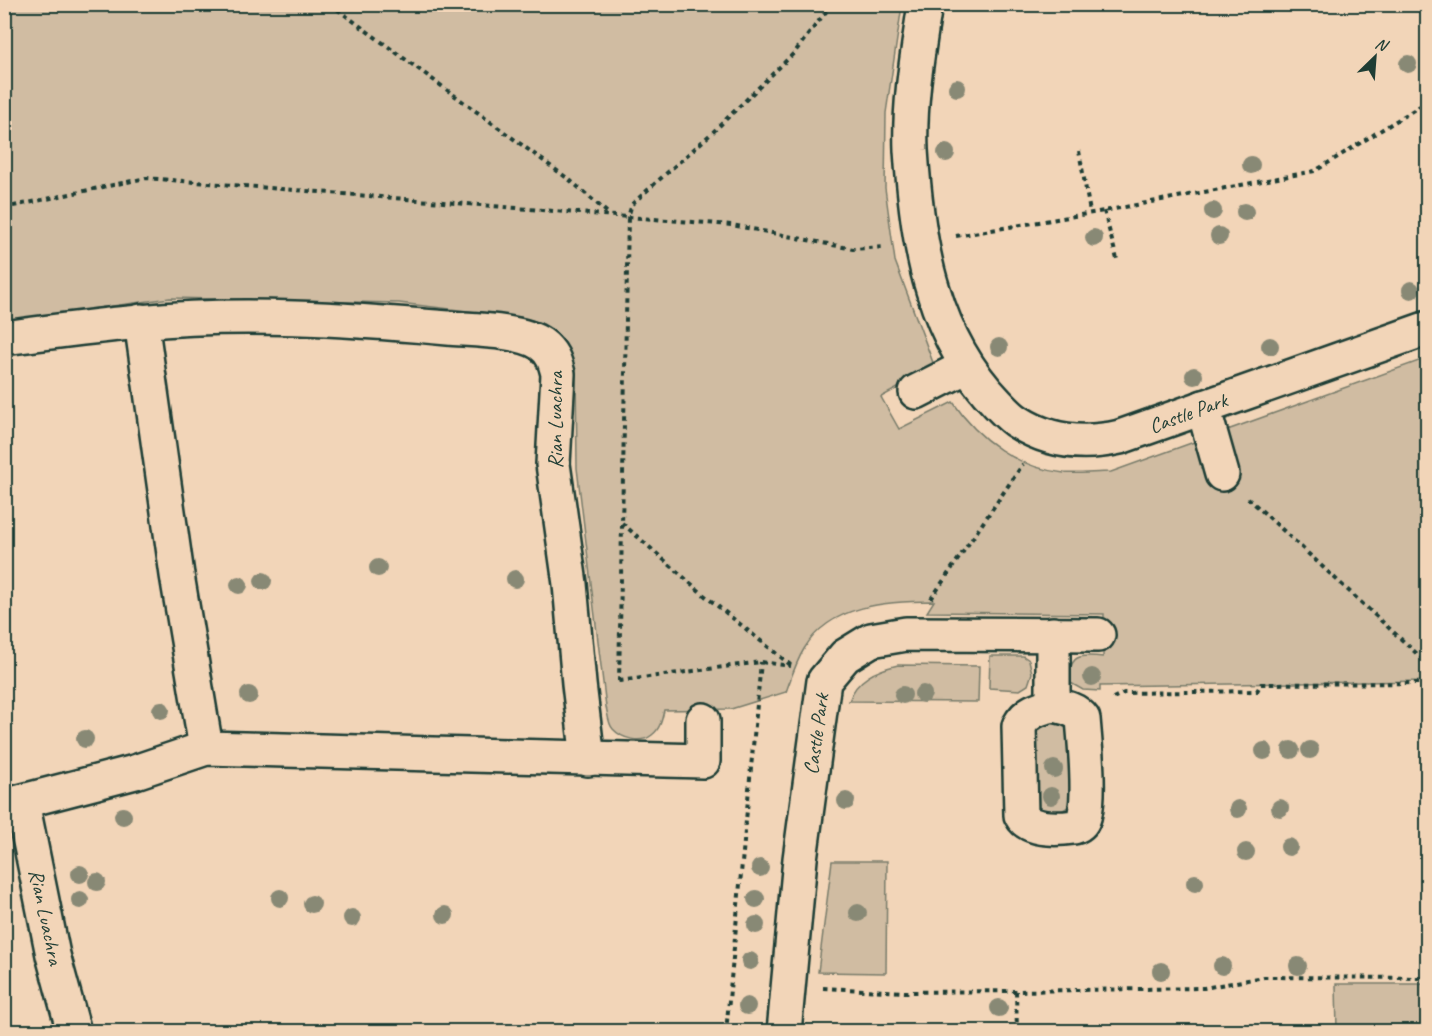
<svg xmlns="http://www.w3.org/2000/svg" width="1432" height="1036" font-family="Caveat,sans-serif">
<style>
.green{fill:#d0bca2;stroke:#787c6b;stroke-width:1.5}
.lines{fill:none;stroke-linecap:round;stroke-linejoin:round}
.minor-casing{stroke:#1f3d34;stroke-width:38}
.path{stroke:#1f3d34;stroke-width:4;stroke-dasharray:4.5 4.5;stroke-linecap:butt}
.minor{stroke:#f2d5b8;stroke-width:33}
.tree{fill:#888975}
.labels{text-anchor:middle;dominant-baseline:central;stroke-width:5;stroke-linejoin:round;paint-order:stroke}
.street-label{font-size:21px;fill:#1f3d34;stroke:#f2d5b8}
</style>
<rect width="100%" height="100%" fill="#f2d5b8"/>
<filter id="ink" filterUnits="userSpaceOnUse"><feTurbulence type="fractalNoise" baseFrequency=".0167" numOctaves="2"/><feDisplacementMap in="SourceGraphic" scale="12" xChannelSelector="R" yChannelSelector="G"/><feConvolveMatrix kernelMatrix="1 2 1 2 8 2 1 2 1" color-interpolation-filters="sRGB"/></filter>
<g filter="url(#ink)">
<g class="green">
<path d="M4,5H902L886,113L885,188L895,261L935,368L881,397L899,429L953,402C978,440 1018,468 1064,473C1079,474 1096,472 1111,472L1427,358V679L1426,681L1100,686V691L1083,690L1069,682C1069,655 1079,654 1103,657L1104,614L927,612L934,601C889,601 830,604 804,649C796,662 791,678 786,692L731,709L664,710C662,720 660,729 652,735C641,744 622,739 613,729C608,724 608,714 606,707L577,468L576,370L561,338L542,323L519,317L399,303L170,298L5,321Z"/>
<polygon points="990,656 1023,656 1029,660 1032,673 1028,685 1020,690 989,688"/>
<path d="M898,665L979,666L978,702L849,701C856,679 877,670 898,665Z"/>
<path d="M1047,720L1064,723L1070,731L1073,739L1069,806C1059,814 1047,816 1037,809L1033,734L1039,724Z"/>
<polygon points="832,861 887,861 886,973 818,972"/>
<polygon points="1336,984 1423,984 1427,1031 1337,1031"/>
</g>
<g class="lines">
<g class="minor-casing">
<g id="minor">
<path d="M925,4C918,52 909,101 911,150C914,196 919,246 933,290C946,333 967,372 998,404C1004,410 1011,418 1018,422C1049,442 1085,445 1120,437L1428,328"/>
<polyline points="141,321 177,575 206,748"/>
<path d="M4,338C49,332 95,326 140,322C242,312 346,319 448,328C472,330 521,330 541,344C552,352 555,361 558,374L553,464L570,584L579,684L588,759"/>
<polyline points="916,392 967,366"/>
<polyline points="1203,407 1222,474"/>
<path d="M1053,705C1064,707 1076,709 1083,719C1085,742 1090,792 1085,813C1084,820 1081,825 1074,827C1059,829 1029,831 1021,815L1019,726C1026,712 1039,708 1053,705Z"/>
<polyline points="1053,705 1053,634"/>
<polyline points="22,802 53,955 74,1032"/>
<polyline points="4,806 135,772 206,748 703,761 703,720"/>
<polyline points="784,1032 800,859 824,681 845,656 871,640 906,634 1098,635"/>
</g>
</g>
<g class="path">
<polyline points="330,4 571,181 610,215"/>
<polyline points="832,4 794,53 713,132 632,204 628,217 732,225 853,249 886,247"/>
<polyline points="1079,151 1090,212"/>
<polyline points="4,208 146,178 628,217 619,681 615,682"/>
<polyline points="1104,211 1118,263"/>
<polyline points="956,236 1104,211 1315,171 1420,106"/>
<polyline points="1248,498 1428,664"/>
<polyline points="622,523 704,595 793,667"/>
<polyline points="931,599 1023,464"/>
<polyline points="619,681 761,662 791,666"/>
<polyline points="1113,698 1124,693 1257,691 1261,684 1428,683"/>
<polyline points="823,988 906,992 1016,991 1204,988 1264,977 1428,978"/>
<polyline points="1016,991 1017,1032"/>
<polyline points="726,1032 761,662"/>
</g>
<use href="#minor" class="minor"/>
</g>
<g class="tree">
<circle cx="1408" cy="64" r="9"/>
<circle cx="957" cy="88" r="9"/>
<circle cx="946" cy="153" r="9"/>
<circle cx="1251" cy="165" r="9"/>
<circle cx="1213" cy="211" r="9"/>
<circle cx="1245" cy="212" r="9"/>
<circle cx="1219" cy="236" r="9"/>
<circle cx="1094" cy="238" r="9"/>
<circle cx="1411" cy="290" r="9"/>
<circle cx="1270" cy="346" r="9"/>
<circle cx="999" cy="347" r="9"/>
<circle cx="1194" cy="376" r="9"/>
<circle cx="378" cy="568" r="9"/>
<circle cx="515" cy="579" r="9"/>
<circle cx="263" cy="581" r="9"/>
<circle cx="239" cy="585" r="9"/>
<circle cx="1092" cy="677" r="9"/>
<circle cx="923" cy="694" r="9"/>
<circle cx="249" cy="695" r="9"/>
<circle cx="903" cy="695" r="9"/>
<circle cx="161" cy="710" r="9"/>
<circle cx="85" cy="739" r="9"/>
<circle cx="1291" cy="750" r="9"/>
<circle cx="1310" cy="750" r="9"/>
<circle cx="1264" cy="751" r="9"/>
<circle cx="1054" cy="769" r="9"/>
<circle cx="1051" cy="796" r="9"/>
<circle cx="846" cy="801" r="9"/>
<circle cx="1280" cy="808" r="9"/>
<circle cx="1238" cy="809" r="9"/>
<circle cx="123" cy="816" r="9"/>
<circle cx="1289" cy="847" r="9"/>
<circle cx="1246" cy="852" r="9"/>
<circle cx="760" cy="868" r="9"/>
<circle cx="80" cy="874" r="9"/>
<circle cx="97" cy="882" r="9"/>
<circle cx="1195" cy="883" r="9"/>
<circle cx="280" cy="898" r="9"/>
<circle cx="756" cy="899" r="9"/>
<circle cx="80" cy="900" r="9"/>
<circle cx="312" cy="904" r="9"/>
<circle cx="858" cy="913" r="9"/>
<circle cx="445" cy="915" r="9"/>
<circle cx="352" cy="918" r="9"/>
<circle cx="756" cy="925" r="9"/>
<circle cx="750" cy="961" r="9"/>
<circle cx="1222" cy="966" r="9"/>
<circle cx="1298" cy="966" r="9"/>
<circle cx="1161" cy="971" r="9"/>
<circle cx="747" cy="1006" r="9"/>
<circle cx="999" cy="1008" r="9"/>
</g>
</g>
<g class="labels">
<g class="street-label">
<text transform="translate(1188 413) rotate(-20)">Castle Park</text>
<text transform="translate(555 420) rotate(-90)">Rian Luachra</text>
<text transform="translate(816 734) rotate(-82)">Castle Park</text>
<text transform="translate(46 917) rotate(78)">Rian Luachra</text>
</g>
</g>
<rect width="1432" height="1036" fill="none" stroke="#f2d5b8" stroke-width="24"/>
<rect x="12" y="12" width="1408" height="1012" fill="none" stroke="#1f3d34" stroke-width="2" filter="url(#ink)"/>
<g transform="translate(1375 57) rotate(25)" stroke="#f2d5b8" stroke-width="4.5" paint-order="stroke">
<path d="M0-4.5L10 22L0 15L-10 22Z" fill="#1f3d34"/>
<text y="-9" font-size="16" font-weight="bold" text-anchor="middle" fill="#1f3d34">N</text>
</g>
</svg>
